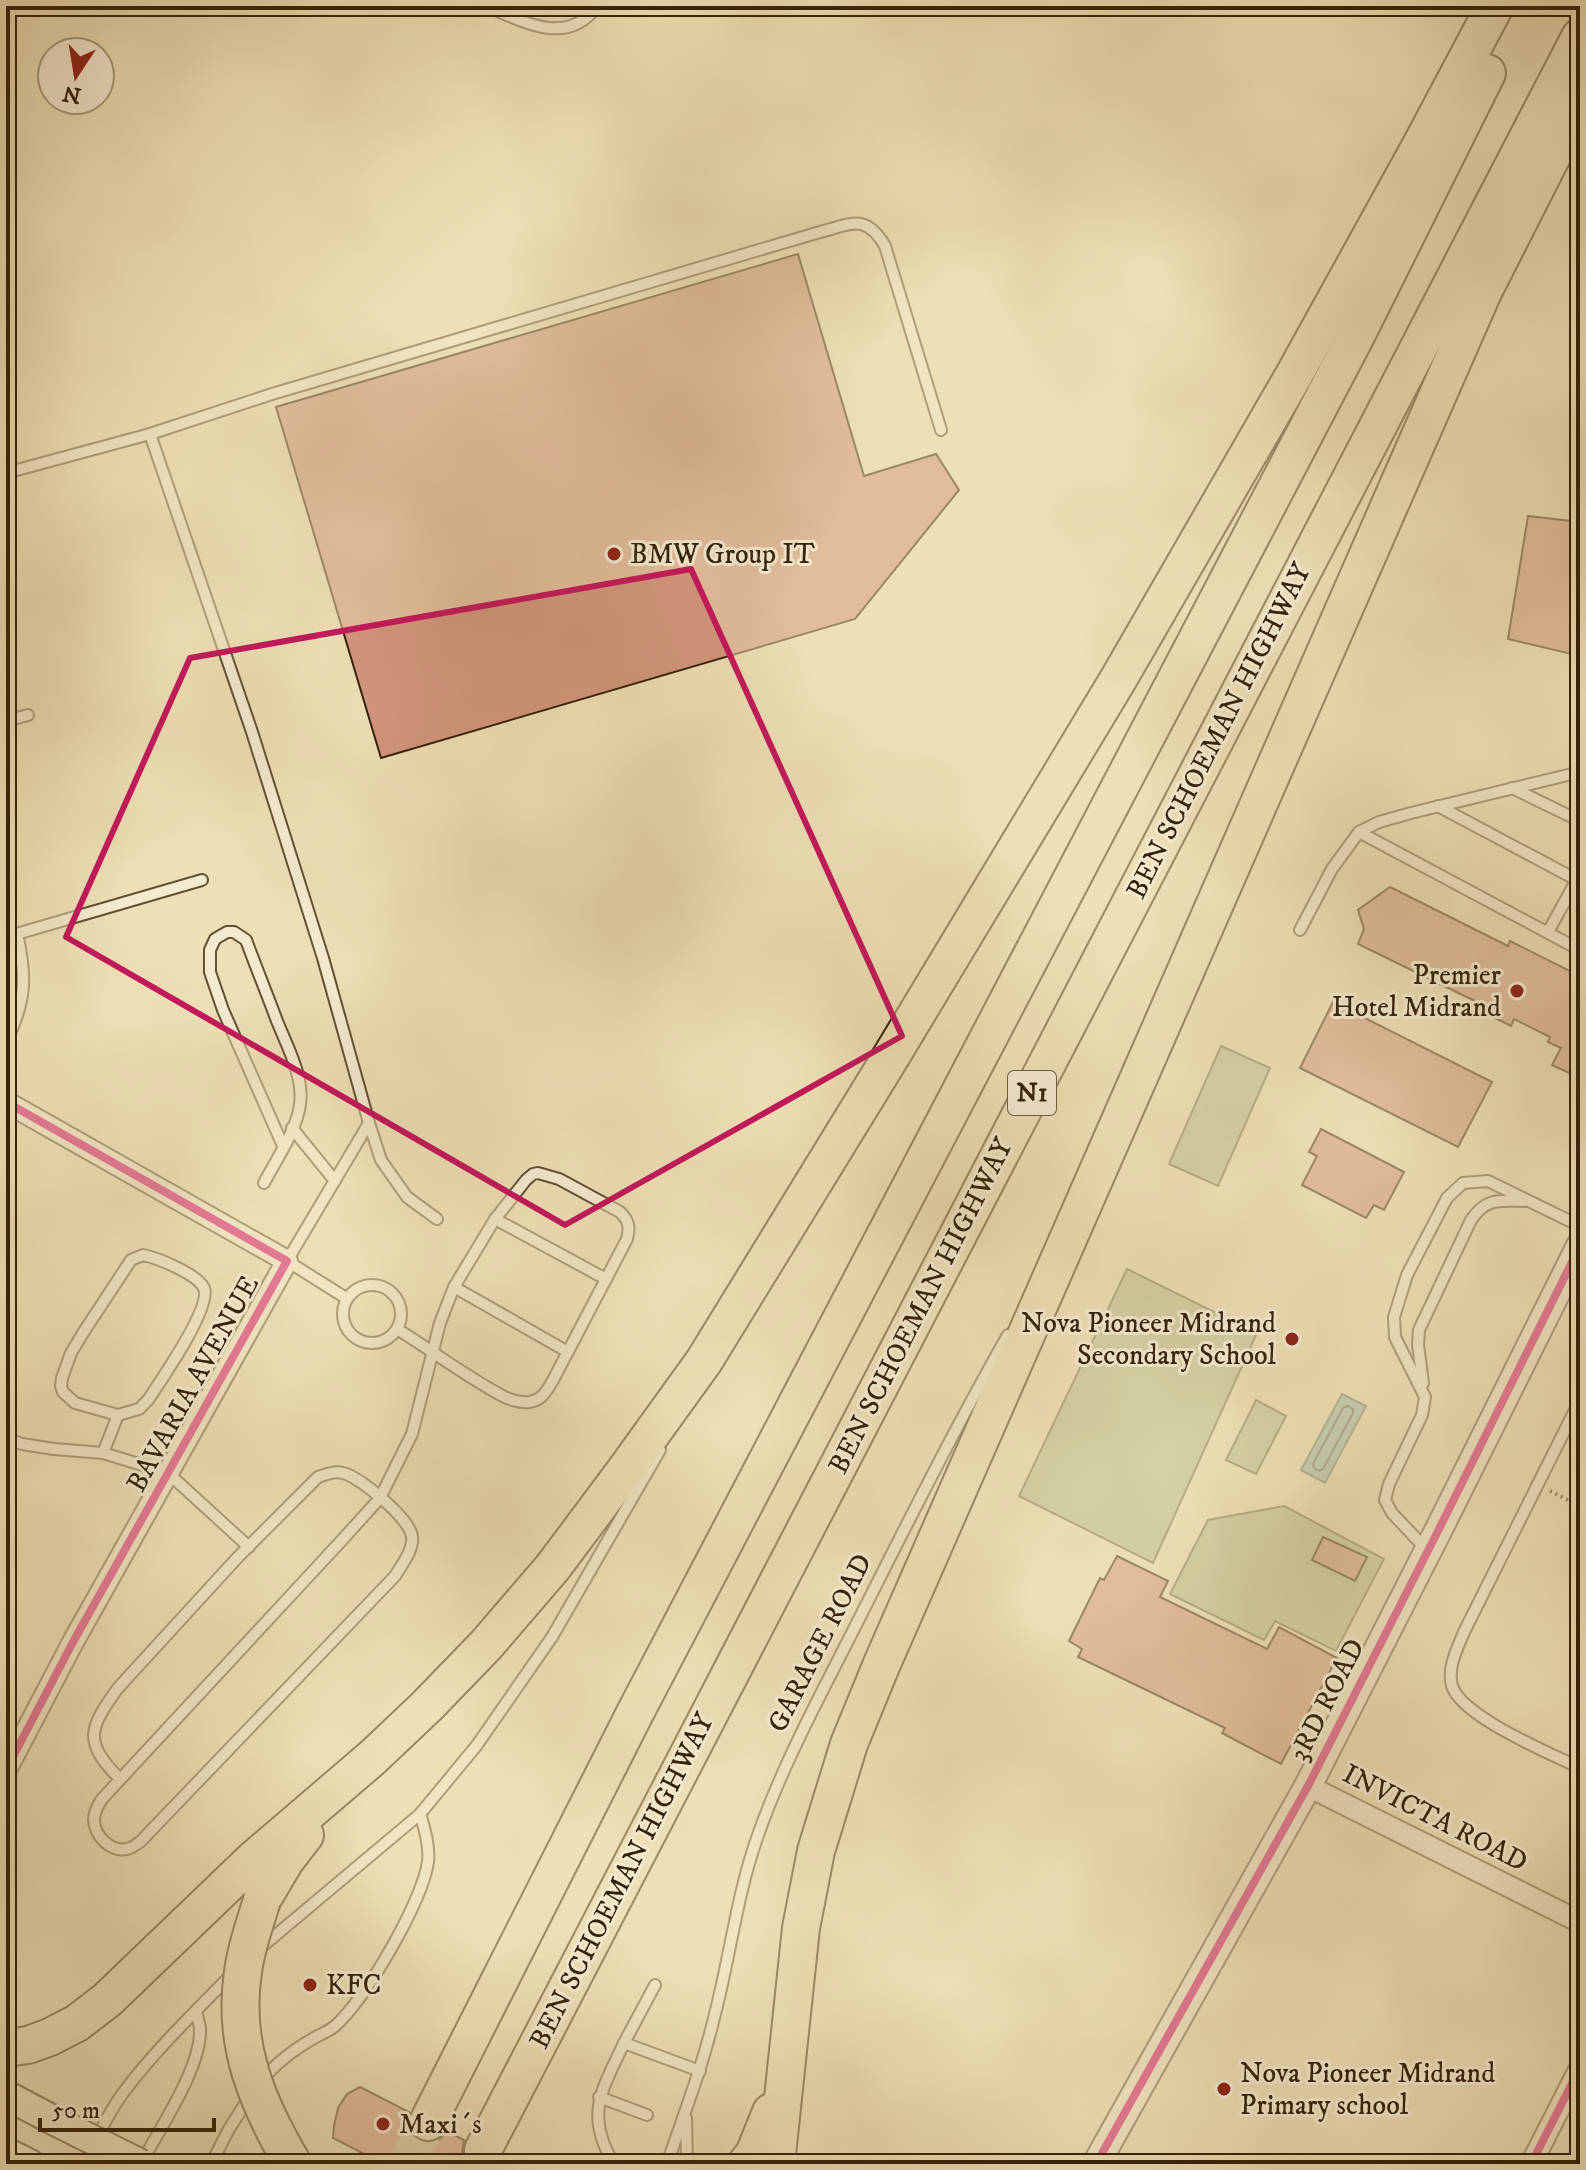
<svg xmlns="http://www.w3.org/2000/svg" width="1586" height="2170" font-family="'IM FELL DW Pica',serif">
<style>
.green{fill:#b5c291;stroke:#74724c;stroke-width:2}
.water{fill:#99bdac;stroke:#717f6a;stroke-width:2}
.lines{fill:none;stroke-linecap:round;stroke-linejoin:round}
.shore{stroke:#66705a;stroke-width:2}
.building{fill:#d2957c;stroke:#342208;stroke-width:2}
.motorway-tunnel{stroke:#c9b993;stroke-width:36;stroke-dasharray:36 18;stroke-linecap:butt}
.service-casing{stroke:#625134;stroke-width:14}
.minor-casing{stroke:#625134;stroke-width:24}
.tertiary-casing{stroke:#625134;stroke-width:30}
.secondary-casing{stroke:#342208;stroke-width:32}
.motorway-casing{stroke:#342208;stroke-width:40}
.path{stroke:#342208;stroke-width:4;stroke-dasharray:2 4;stroke-linecap:butt}
.service{stroke:#f4ead0;stroke-width:10}
.minor{stroke:#f4ead0;stroke-width:20}
.tertiary{stroke:#f4ead0;stroke-width:26}
.secondary{stroke:#f4ead0;stroke-width:28}
.motorway{stroke:#eedfb6;stroke-width:36}
.secondary-bridge-casing{stroke:#342208;stroke-width:32;stroke-linecap:butt}
.motorway-bridge-casing{stroke:#342208;stroke-width:40;stroke-linecap:butt}
.secondary-bridge{stroke:#f4ead0;stroke-width:28}
.motorway-bridge{stroke:#eedfb6;stroke-width:36}
.cycleway-casing{stroke:#f4ead0;stroke-width:13}
.cycleway{stroke:#d6006c;stroke-width:8}
.marked{fill:none;stroke:#c2185b;stroke-width:6;stroke-linejoin:round}
.poi-dot{fill:#8f2418;stroke:#f4ead0;stroke-width:3}
.labels{text-anchor:middle;dominant-baseline:central;stroke-width:6;stroke-linejoin:round;paint-order:stroke}
.shield{fill:#f4ead0;stroke:#6e5e44;stroke-width:2}
.shield-label{font-size:26px;font-weight:bold;fill:#342208}
.poi-label{font-size:28px;fill:#342208;stroke:#f4ead0;text-anchor:start}
.street-label{font-size:28px;fill:#342208;stroke:#f4ead0}
</style>
<rect width="100%" height="100%" fill="#eedfb6"/>
<filter id="stains"><feTurbulence type="fractalNoise" baseFrequency=".0025" numOctaves="4"/><feColorMatrix values="0 0 0 0 .2 0 0 0 0 .09 0 0 0 0 .02 0 0 0 .5 -.17"/></filter>
<radialGradient id="worn" r=".72"><stop offset=".6" stop-color="#630" stop-opacity="0"/><stop offset="1" stop-color="#630" stop-opacity=".3"/></radialGradient>
<g class="green">
<polygon points="1221,1046 1270,1068 1218,1186 1169,1164"/>
<polygon points="1127,1269 1257,1333 1153,1563 1019,1496"/>
<polygon points="1256,1400 1286,1416 1256,1474 1226,1460"/>
<polygon points="1284,1506 1384,1559 1336,1651 1275,1621 1264,1640 1170,1594 1208,1520"/>
</g>
<polygon class="water" points="1342,1394 1366,1406 1325,1483 1301,1470"/>
<g class="lines">
<polygon class="shore" points="1347,1406 1353,1409 1353,1413 1323,1469 1319,1471 1314,1468 1313,1464 1343,1408"/>
</g>
<g class="building">
<polygon points="798,254 864,476 936,454 959,490 855,619 381,758 276,407"/>
<polygon points="1528,516 1580,522 1580,656 1508,639"/>
<polygon points="1390,887 1508,946 1510,941 1580,976 1580,1078 1552,1065 1561,1048 1548,1042 1550,1037 1514,1019 1511,1026 1478,1009 1481,1004 1358,944 1364,929 1358,910"/>
<polygon points="1333,1002 1492,1082 1458,1147 1300,1068"/>
<polygon points="1321,1129 1404,1172 1384,1210 1374,1205 1366,1218 1302,1185 1317,1156 1309,1152"/>
<polygon points="1323,1537 1367,1557 1355,1581 1312,1560"/>
<polygon points="1117,1556 1168,1581 1160,1597 1267,1649 1279,1627 1337,1658 1281,1764 1222,1733 1225,1728 1078,1657 1082,1649 1069,1641 1100,1578 1104,1580"/>
<polygon points="360,2087 409,2112 407,2124 411,2134 418,2140 430,2143 440,2139 447,2131 464,2140 462,2152 468,2164 383,2164 333,2138 334,2126 338,2108 347,2094"/>
</g>
<g class="lines">
<polyline class="motorway-tunnel" points="407,2164 428,2122"/>
<g class="service-casing">
<g id="service">
<path d="M487,6C523,22 568,47 597,6"/>
<polyline points="6,384 7,388"/>
<polyline points="150,434 252,732 323,958 369,1123 381,1160 407,1197 437,1219"/>
<path d="M6,473L150,434L272,394L820,232C851,224 866,213 885,246L941,430"/>
<polyline points="6,721 28,715"/>
<polyline points="1512,788 1580,821"/>
<polyline points="1438,806 1577,880"/>
<polyline points="1359,832 1379,822 1411,813 1580,772"/>
<polyline points="1300,930 1332,869 1359,832 1580,950"/>
<polyline points="1548,932 1580,874"/>
<polyline points="6,937 202,880"/>
<path d="M6,1042C26,1001 27,977 17,934"/>
<polyline points="292,1128 335,1181"/>
<path d="M264,1183C276,1160 297,1130 300,1104C304,1077 287,1046 277,1021C267,994 256,967 246,940L234,932H227L215,939L210,950V972L223,1010L283,1146"/>
<polyline points="495,1219 606,1279"/>
<path d="M143,1255C158,1258 197,1274 204,1288C212,1307 160,1382 148,1400L139,1409L118,1415L75,1403L63,1392L61,1386L62,1378L71,1353L83,1333L131,1260Z"/>
<circle cx="372" cy="1314" r="29"/>
<polyline points="454,1287 568,1352"/>
<polyline points="346,1298 287,1261 369,1123"/>
<path d="M1423,1383L1418,1345L1419,1330L1471,1220C1487,1197 1499,1201 1524,1201"/>
<path d="M1580,1400L1464,1632C1457,1649 1447,1668 1452,1686C1462,1717 1550,1753 1580,1768"/>
<polyline points="6,1438 22,1444 54,1449 103,1453 168,1473 249,1547"/>
<polyline points="103,1453 118,1415"/>
<polyline points="1427,1550 1392,1513 1385,1500 1389,1484 1422,1415 1425,1397 1395,1337 1394,1317 1407,1275 1447,1198 1463,1183 1488,1181 1580,1226"/>
<path d="M119,1778C82,1741 90,1727 118,1688L238,1557L318,1477C327,1474 334,1471 343,1473C360,1477 409,1518 412,1536C414,1550 402,1564 395,1576L141,1841C138,1843 134,1847 130,1848C112,1855 93,1835 94,1818C95,1811 98,1805 102,1799L343,1539L380,1498L412,1434L440,1323L454,1287L495,1219L526,1180L533,1174L538,1173L559,1179L620,1212C629,1221 630,1227 627,1239L552,1382C546,1392 542,1400 529,1402C519,1403 507,1399 499,1394C464,1375 431,1350 397,1329"/>
<polyline points="258,1950 420,1814 477,1745 552,1637 660,1450"/>
<polyline points="624,2043 655,1985"/>
<path d="M262,2081C275,2063 295,2049 314,2038C321,2034 329,2031 335,2026C366,1999 422,1902 428,1862C430,1846 425,1829 420,1814"/>
<polyline points="599,2097 647,2115"/>
<polyline points="686,2118 687,2164"/>
<path d="M142,2162C160,2128 201,2068 200,2030C200,2024 197,2017 196,2011"/>
<path d="M85,2164C96,2140 107,2115 123,2093C155,2050 195,2012 232,1974"/>
<polyline points="211,2164 229,2129 250,2096"/>
<path d="M614,2164C584,2115 602,2090 624,2043L700,2071"/>
<path d="M667,2164C684,2114 703,2065 715,2014C730,1956 737,1895 757,1838C784,1760 825,1687 862,1613C909,1520 956,1426 1008,1335"/>
</g>
</g>
<g class="minor-casing">
<g id="minor">
<polyline points="6,1102 287,1261 73,1642 6,1770"/>
<polyline points="1308,1786 1580,1922"/>
<polyline points="1531,2164 1580,2068"/>
</g>
</g>
<g class="tertiary-casing">
<polyline id="tertiary" points="1096,2164 1308,1786 1438,1531 1580,1246"/>
</g>
<g class="secondary-casing">
<g id="secondary">
<polyline points="6,2095 57,2122"/>
<polyline points="6,2152 30,2164"/>
</g>
</g>
<g class="motorway-casing">
<g id="motorway">
<polyline points="262,1900 285,1861 305,1835"/>
<polyline points="6,2048 28,2045 50,2037 77,2023 107,2000 254,1859 372,1758 427,1706 486,1645 553,1567 624,1472 704,1361 887,1063 1119,678 1294,375 1420,147 1495,6"/>
<polyline points="428,2122 635,1713 1358,332 1487,73"/>
<polyline points="483,2150 1580,37"/>
<polyline points="746,2164 754,2154 771,2112"/>
<polyline points="776,2164 801,1928 816,1851 849,1744 881,1666 1483,292 1580,101"/>
</g>
</g>
<polyline class="path" points="1550,1491 1580,1506"/>
<use href="#service" class="service"/>
<use href="#minor" class="minor"/>
<use href="#tertiary" class="tertiary"/>
<use href="#secondary" class="secondary"/>
<use href="#motorway" class="motorway"/>
<g class="secondary-bridge-casing">
<polyline id="secondary-bridge" points="57,2122 141,2164"/>
</g>
<g class="motorway-bridge-casing">
<path id="motorway-bridge" d="M262,1900C255,1924 246,1947 243,1972C232,2044 257,2103 293,2164"/>
</g>
<use href="#secondary-bridge" class="secondary-bridge"/>
<use href="#motorway-bridge" class="motorway-bridge"/>
<g class="cycleway-casing">
<g id="cycleway">
<polyline points="6,1102 287,1261 73,1642 6,1770"/>
<polyline points="1096,2164 1308,1786 1438,1531 1580,1246"/>
<polyline points="1531,2164 1580,2068"/>
</g>
</g>
<use href="#cycleway" class="cycleway"/>
</g>
<path d="M0 0H1586V2170H0ZM691,569L902,1036L565,1225L66,937L190,658Z" fill="#eedfb6" fill-opacity=".55" fill-rule="evenodd"/>
<path class="marked" d="M691,569L902,1036L565,1225L66,937L190,658Z"/>
<g class="poi-dot">
<circle cx="614" cy="554" r="8"/>
<circle cx="1517" cy="991" r="8"/>
<circle cx="1292" cy="1339" r="8"/>
<circle cx="310" cy="1985" r="8"/>
<circle cx="1224" cy="2089" r="8"/>
<circle cx="383" cy="2124" r="8"/>
</g>
<g class="labels">
<rect class="shield" x="1008" y="1071" width="48" height="44" rx="6"/>
<g class="shield-label">
<text x="1032" y="1093">N1</text>
</g>
<g class="poi-label">
<text x="630" y="554">BMW Group IT</text>
<text x="1501" y="975" text-anchor="end">Premier<tspan x="1501" dy="32">Hotel Midrand</tspan></text>
<text x="1276" y="1323" text-anchor="end">Nova Pioneer Midrand<tspan x="1276" dy="32">Secondary School</tspan></text>
<text x="326" y="1985">KFC</text>
<text x="1240" y="2073">Nova Pioneer Midrand<tspan x="1240" dy="32">Primary school</tspan></text>
<text x="399" y="2124">Maxi´s</text>
</g>
<g class="street-label">
<text transform="translate(1219 731) rotate(-63)">BEN SCHOEMAN HIGHWAY</text>
<text transform="translate(921 1306) rotate(-63)">BEN SCHOEMAN HIGHWAY</text>
<text transform="translate(193 1384) rotate(-61)">BAVARIA AVENUE</text>
<text transform="translate(820 1643) rotate(-63)">GARAGE ROAD</text>
<text transform="translate(1327 1700) rotate(-63)">3RD ROAD</text>
<text transform="translate(1435 1818) rotate(27)">INVICTA ROAD</text>
<text transform="translate(622 1881) rotate(-63)">BEN SCHOEMAN HIGHWAY</text>
</g>
</g>
<rect width="1586" height="2170" fill="none" stroke="#eedfb6" stroke-width="32"/>
<rect x="8" y="8" width="1570" height="2154" fill="none" stroke="#342208" stroke-width="4"/>
<rect x="16" y="16" width="1554" height="2138" fill="none" stroke="#342208" stroke-width="2"/>
<g transform="translate(76 76) rotate(192)"><circle r="38" fill="#f4ead0" stroke="#a79a80" stroke-width="2"/>
<path d="M0-6L14 30L0 20L-14 30Z" fill="#8f2418"/>
<text y="-12" font-size="22" font-weight="bold" text-anchor="middle" fill="#342208">N</text>
</g>
<path d="M40 2118v12h174v-12" fill="none" stroke="#342208" stroke-width="4"/>
<text x="52" y="2118" font-size="24" fill="#342208" stroke="#f4ead0" stroke-width="6" paint-order="stroke">50 m</text>
<rect width="100%" height="100%" filter="url(#stains)"/>
<rect width="100%" height="100%" fill="url(#worn)"/>
</svg>
